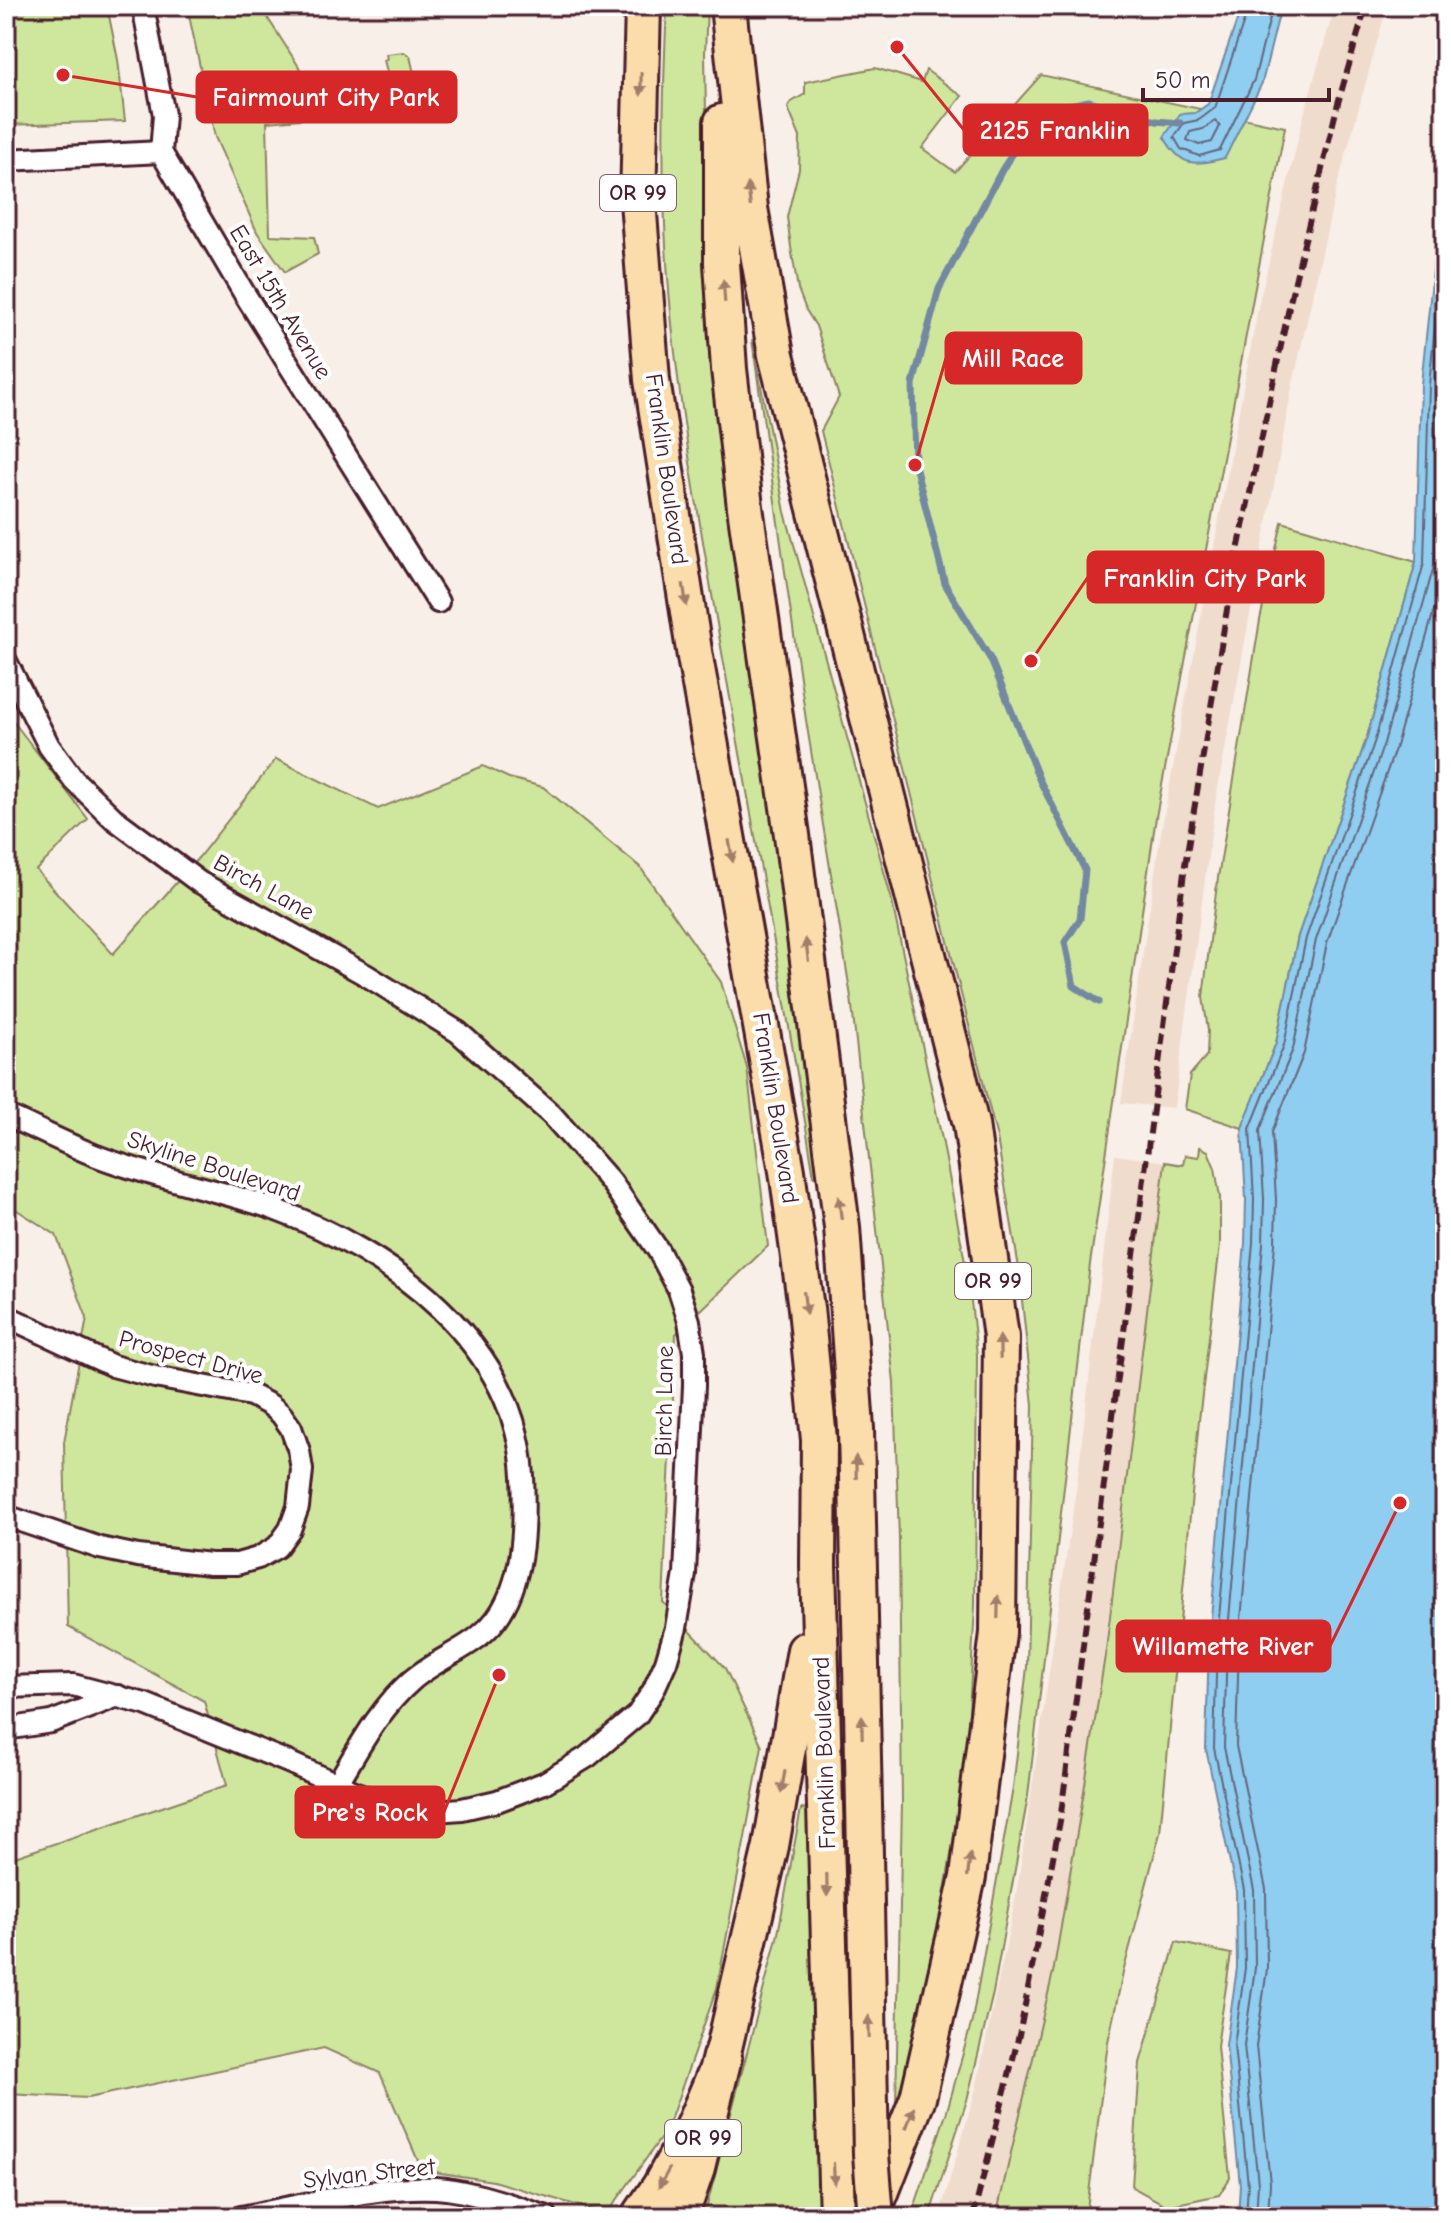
<svg xmlns="http://www.w3.org/2000/svg" width="1451" height="2223" font-family="'Comic Neue',sans-serif">
<style>
.built{fill:#f0dccd}
.green{fill:#cfe79d;stroke:#8c8364;stroke-width:2}
.water{fill:#8fcef0;stroke:#7388a1;stroke-width:2}
.lines{fill:none;stroke-linecap:round;stroke-linejoin:round}
.shore{stroke:#66657a;stroke-width:2}
.stream{stroke:#7388a1;stroke-width:7}
.street-casing{stroke:#4a1f2b;stroke-width:26}
.primary-casing{stroke:#4a1f2b;stroke-width:40}
.highway-casing{stroke:#4a1f2b;stroke-width:44}
.street{stroke:#fff;stroke-width:20}
.primary{stroke:#faddab;stroke-width:34}
.highway{stroke:#faddab;stroke-width:38}
.rail{stroke:#4a1f2b;stroke-width:6;stroke-dasharray:12 6;stroke-linecap:butt}
.primary-bridge-casing{stroke:#4a1f2b;stroke-width:40;stroke-linecap:butt}
.primary-bridge{stroke:#faddab;stroke-width:34}
.oneway{fill:#a27e6b}
.labels{text-anchor:middle;dominant-baseline:central;stroke-width:8;stroke-linejoin:round;paint-order:stroke}
.shield{fill:#fff;stroke:#80626b;stroke-width:2}
.shield-label{font-size:22px;font-weight:bold;fill:#4a1f2b}
.street-label{font-size:24px;fill:#4a1f2b;stroke:#fff}
.leader{fill:none;stroke:#d62828;stroke-width:3}
.callout-dot{fill:#d62828;stroke:#fff;stroke-width:3}
.callout{fill:#d62828;stroke:#d62828;stroke-width:3}
.callout-label{font-size:26px;text-anchor:middle;font-weight:bold;fill:#fff}
</style>
<rect width="100%" height="100%" fill="#f8efe8"/>
<filter id="ink" filterUnits="userSpaceOnUse"><feTurbulence type="fractalNoise" baseFrequency=".0125" numOctaves="2"/><feDisplacementMap in="SourceGraphic" scale="16" xChannelSelector="R" yChannelSelector="G"/><feConvolveMatrix kernelMatrix="1 2 1 2 8 2 1 2 1" color-interpolation-filters="sRGB"/></filter>
<g filter="url(#ink)">
<g class="built">
<polygon points="1335,6 1387,6 1336,190 1292,388 1216,798 1174,1108 1121,1103 1160,838 1259,303 1304,114"/>
<polygon points="1115,1155 1167,1162 1101,1675 1072,1869 1045,2018 997,2217 939,2217 976,2088 1016,1896 1077,1483"/>
</g>
<g class="green">
<polygon points="6,6 107,6 118,60 125,121 6,125"/>
<path d="M187,6H260L310,84H390L384,60L387,59L386,54L404,52L410,56C414,75 424,103 408,119L405,118L403,100L303,104L304,114L301,119L267,122L270,235L314,237L318,254L285,272L257,232L215,137Z"/>
<path d="M667,6H707L705,54L707,176L827,1177H814C785,992 749,808 717,624C699,517 679,410 670,302C661,203 662,104 667,6Z"/>
<polygon points="875,68 922,82 926,70 962,96 922,148 955,172 1041,75 1285,127 1156,817 1090,1264 1028,1796 993,1993 967,2100 929,2217 911,2217 947,2111 972,2021 1013,1788 1027,1667 1033,1405 1018,1262 997,1138 821,431 839,397 816,326 806,310 798,289 791,247 787,217 799,169 800,137 788,108 790,103 805,94 805,82"/>
<polygon points="752,339 785,512 891,897 943,1144 969,1284 977,1355 975,1606 966,1766 941,1914 915,2043 896,2106 902,1802 899,1540 894,1382 851,997 806,720"/>
<polygon points="1282,522 1416,562 1367,737 1298,936 1276,1043 1242,1128 1185,1109 1190,1075 1207,1055 1208,1030 1203,997 1217,884 1260,620"/>
<polygon points="6,712 88,819 36,870 113,954 199,857 276,759 378,809 483,766 509,778 543,787 640,867 721,982 747,1068 768,1246 676,1334 663,1602 725,1668 762,1746 717,1988 667,2129 607,2214 493,2181 422,2170 380,2073 324,2048 88,2098 6,2094 6,1860 227,1785 204,1701 68,1627 64,1442 87,1318 56,1235 6,1203"/>
<polygon points="1200,1147 1208,1151 1215,1168 1220,1197 1220,1245 1199,1420 1160,1833 1123,1973 1108,2042 1086,2217 996,2217 1054,1968 1084,1791 1106,1649 1165,1162 1183,1165 1185,1155 1199,1157"/>
<polygon points="801,1809 817,1810 813,1998 823,2217 704,2217 778,1934"/>
<polygon points="1176,1942 1231,1954 1217,2046 1230,2178 1219,2195 1167,2206 1132,2187 1140,2063"/>
</g>
<g class="water">
<path d="M1242,6H1281L1262,83L1225,158C1193,166 1181,167 1164,137L1180,114L1195,113L1208,104Z"/>
<polygon points="1445,158 1445,2217 1238,2217 1240,2185 1226,2045 1237,1968 1236,1891 1206,1749 1209,1640 1245,1243 1246,1199 1242,1128 1276,1043 1298,936 1367,737 1416,562 1421,384"/>
</g>
<g class="lines">
<g class="shore">
<polyline points="1249,6 1215,108 1199,120 1184,123 1174,137 1181,149 1199,156 1220,150 1254,80 1273,6"/>
<polygon points="1215,121 1220,126 1212,142 1199,145 1187,140 1190,132 1203,129"/>
<polyline points="1246,2217 1248,2185 1234,2045 1245,1968 1244,1890 1214,1748 1217,1640 1253,1243 1254,1199 1250,1129 1284,1045 1306,938 1375,740 1424,563 1429,385 1445,227"/>
<polyline points="1256,2217 1258,2184 1244,2045 1255,1968 1254,1890 1224,1747 1227,1641 1263,1244 1264,1199 1260,1130 1293,1049 1316,940 1384,743 1434,566 1439,386 1445,327"/>
<polyline points="1268,2217 1270,2183 1256,2046 1267,1969 1266,1889 1236,1746 1239,1642 1275,1244 1276,1199 1272,1132 1304,1053 1327,943 1396,746 1445,571"/>
</g>
<polyline class="stream" points="1099,1002 1074,986 1065,942 1080,919 1085,870 1039,779 991,660 945,584 915,465 913,384 939,289 1002,170 1040,111 1089,101 1156,121 1180,123"/>
<g class="street-casing">
<g id="street">
<polyline points="143,6 164,115 161,152 244,293 438,602"/>
<polyline points="6,160 161,152"/>
<polyline points="6,661 49,746 74,780 113,818 199,882 366,975 458,1032 552,1115 611,1182 658,1250 679,1290 689,1321 694,1353 694,1386 685,1574 676,1628 666,1662 653,1691 637,1715 587,1757 544,1783 497,1801 462,1809 421,1812 397,1811 288,1762 145,1704 73,1685 6,1687"/>
<path d="M6,1115C35,1128 64,1143 94,1155C152,1178 215,1188 274,1209C391,1252 516,1342 523,1476C525,1520 525,1574 501,1612C480,1647 440,1655 411,1681C379,1709 359,1748 337,1784"/>
<polyline points="6,1316 113,1366 155,1377 251,1395 270,1405 281,1414 291,1428 299,1451 302,1470 298,1507 290,1529 277,1547 258,1558 237,1564 210,1564 138,1556 100,1548 6,1516"/>
<polyline points="6,1729 51,1722 118,1696"/>
<path d="M241,2217C302,2206 386,2182 447,2189C481,2194 515,2206 547,2217"/>
</g>
</g>
<g class="primary-casing">
<g id="primary">
<polyline points="643,6 638,201 652,380 695,657 787,1171 806,1308 819,1440 818,1566 837,2217"/>
<polyline points="728,6 750,208 776,355 971,1124 1001,1337 998,1633 968,1877 918,2098 873,2213"/>
<polyline points="722,122 722,263 729,369 745,507 792,835 842,1227 856,1429 864,1805"/>
<polyline points="639,2217 660,2186 692,2128 722,2057 771,1846 805,1650"/>
</g>
</g>
<g class="highway-casing">
<polyline id="highway" points="678,2217 695,2168 722,2057"/>
</g>
<use href="#street" class="street"/>
<use href="#primary" class="primary"/>
<use href="#highway" class="highway"/>
<polyline class="rail" points="973,2217 1020,2031 1060,1821 1185,865 1232,579 1292,293 1338,103 1366,6"/>
<g class="primary-bridge-casing">
<polyline id="primary-bridge" points="864,1805 871,2154 876,2217"/>
</g>
<use href="#primary-bridge" class="primary-bridge"/>
</g>
<defs><path id="oneway-solid" d="M-6-.8H1V-3.2L6.5 0L1 3.2V.8H-6Z" transform="scale(2)"/></defs>
<g class="oneway">
<use href="#oneway-solid" transform="translate(641 84) rotate(91)"/>
<use href="#oneway-solid" transform="translate(749 195) rotate(-97)"/>
<use href="#oneway-solid" transform="translate(724 291) rotate(-94)"/>
<use href="#oneway-solid" transform="translate(685 595) rotate(81)"/>
<use href="#oneway-solid" transform="translate(731 851) rotate(80)"/>
<use href="#oneway-solid" transform="translate(807 950) rotate(-97)"/>
<use href="#oneway-solid" transform="translate(840 1208) rotate(-97)"/>
<use href="#oneway-solid" transform="translate(805 1303) rotate(83)"/>
<use href="#oneway-solid" transform="translate(1000 1347) rotate(-91)"/>
<use href="#oneway-solid" transform="translate(856 1467) rotate(-91)"/>
<use href="#oneway-solid" transform="translate(998 1607) rotate(-89)"/>
<use href="#oneway-solid" transform="translate(862 1727) rotate(-91)"/>
<use href="#oneway-solid" transform="translate(783 1782) rotate(100)"/>
<use href="#oneway-solid" transform="translate(969 1865) rotate(-83)"/>
<use href="#oneway-solid" transform="translate(827 1885) rotate(89)"/>
<use href="#oneway-solid" transform="translate(869 2027) rotate(-91)"/>
<use href="#oneway-solid" transform="translate(910 2118) rotate(-69)"/>
<use href="#oneway-solid" transform="translate(834 2173) rotate(87)"/>
<use href="#oneway-solid" transform="translate(664 2178) rotate(119)"/>
</g>
</g>
<g class="labels">
<g class="shield">
<rect x="600" y="175" width="76" height="36" rx="6"/>
<rect x="955" y="1263" width="76" height="36" rx="6"/>
<rect x="665" y="2120" width="76" height="36" rx="6"/>
</g>
<g class="shield-label">
<text x="638" y="193">OR 99</text>
<text x="993" y="1281">OR 99</text>
<text x="703" y="2138">OR 99</text>
</g>
<g class="street-label">
<text transform="translate(281 302) rotate(59)">East 15th Avenue</text>
<text transform="translate(667 469) rotate(82)">Franklin Boulevard</text>
<text transform="translate(264 887) rotate(29)">Birch Lane</text>
<text transform="translate(776 1108) rotate(81)">Franklin Boulevard</text>
<text transform="translate(214 1166) rotate(18)">Skyline Boulevard</text>
<text transform="translate(191 1357) rotate(15)">Prospect Drive</text>
<text transform="translate(664 1401) rotate(-89)">Birch Lane</text>
<text transform="translate(824 1753) rotate(-92)">Franklin Boulevard</text>
<text transform="translate(369 2173) rotate(-6)">Sylvan Street</text>
</g>
</g>
<path class="leader" d="M63 75L197 97M897 47L964 130M915 465L946 358M1031 661L1088 577M1400 1503L1330 1646M499 1675L444 1812"/>
<g class="callout-dot">
<circle cx="63" cy="75" r="8"/>
<circle cx="897" cy="47" r="8"/>
<circle cx="915" cy="465" r="8"/>
<circle cx="1031" cy="661" r="8"/>
<circle cx="1400" cy="1503" r="8"/>
<circle cx="499" cy="1675" r="8"/>
</g>
<g class="callout">
<rect x="197" y="72" width="259" height="50" rx="8"/>
<rect x="964" y="105" width="183" height="50" rx="8"/>
<rect x="946" y="333" width="135" height="50" rx="8"/>
<rect x="1088" y="552" width="235" height="50" rx="8"/>
<rect x="1117" y="1621" width="213" height="50" rx="8"/>
<rect x="296" y="1787" width="148" height="50" rx="8"/>
</g>
<g class="callout-label">
<text x="326" y="106">Fairmount City Park</text>
<text x="1055" y="139">2125 Franklin</text>
<text x="1013" y="367">Mill Race</text>
<text x="1205" y="587">Franklin City Park</text>
<text x="1223" y="1655">Willamette River</text>
<text x="370" y="1821">Pre's Rock</text>
</g>
<rect width="1451" height="2223" fill="none" stroke="#fff" stroke-width="32"/>
<rect x="16" y="16" width="1419" height="2191" fill="none" stroke="#4a1f2b" stroke-width="3" filter="url(#ink)"/>
<path d="M1143 88v12h186v-12" fill="none" stroke="#4a1f2b" stroke-width="4"/>
<text x="1155" y="88" font-size="24" fill="#4a1f2b" stroke="#ffffff" stroke-width="6" paint-order="stroke">50 m</text>
</svg>
